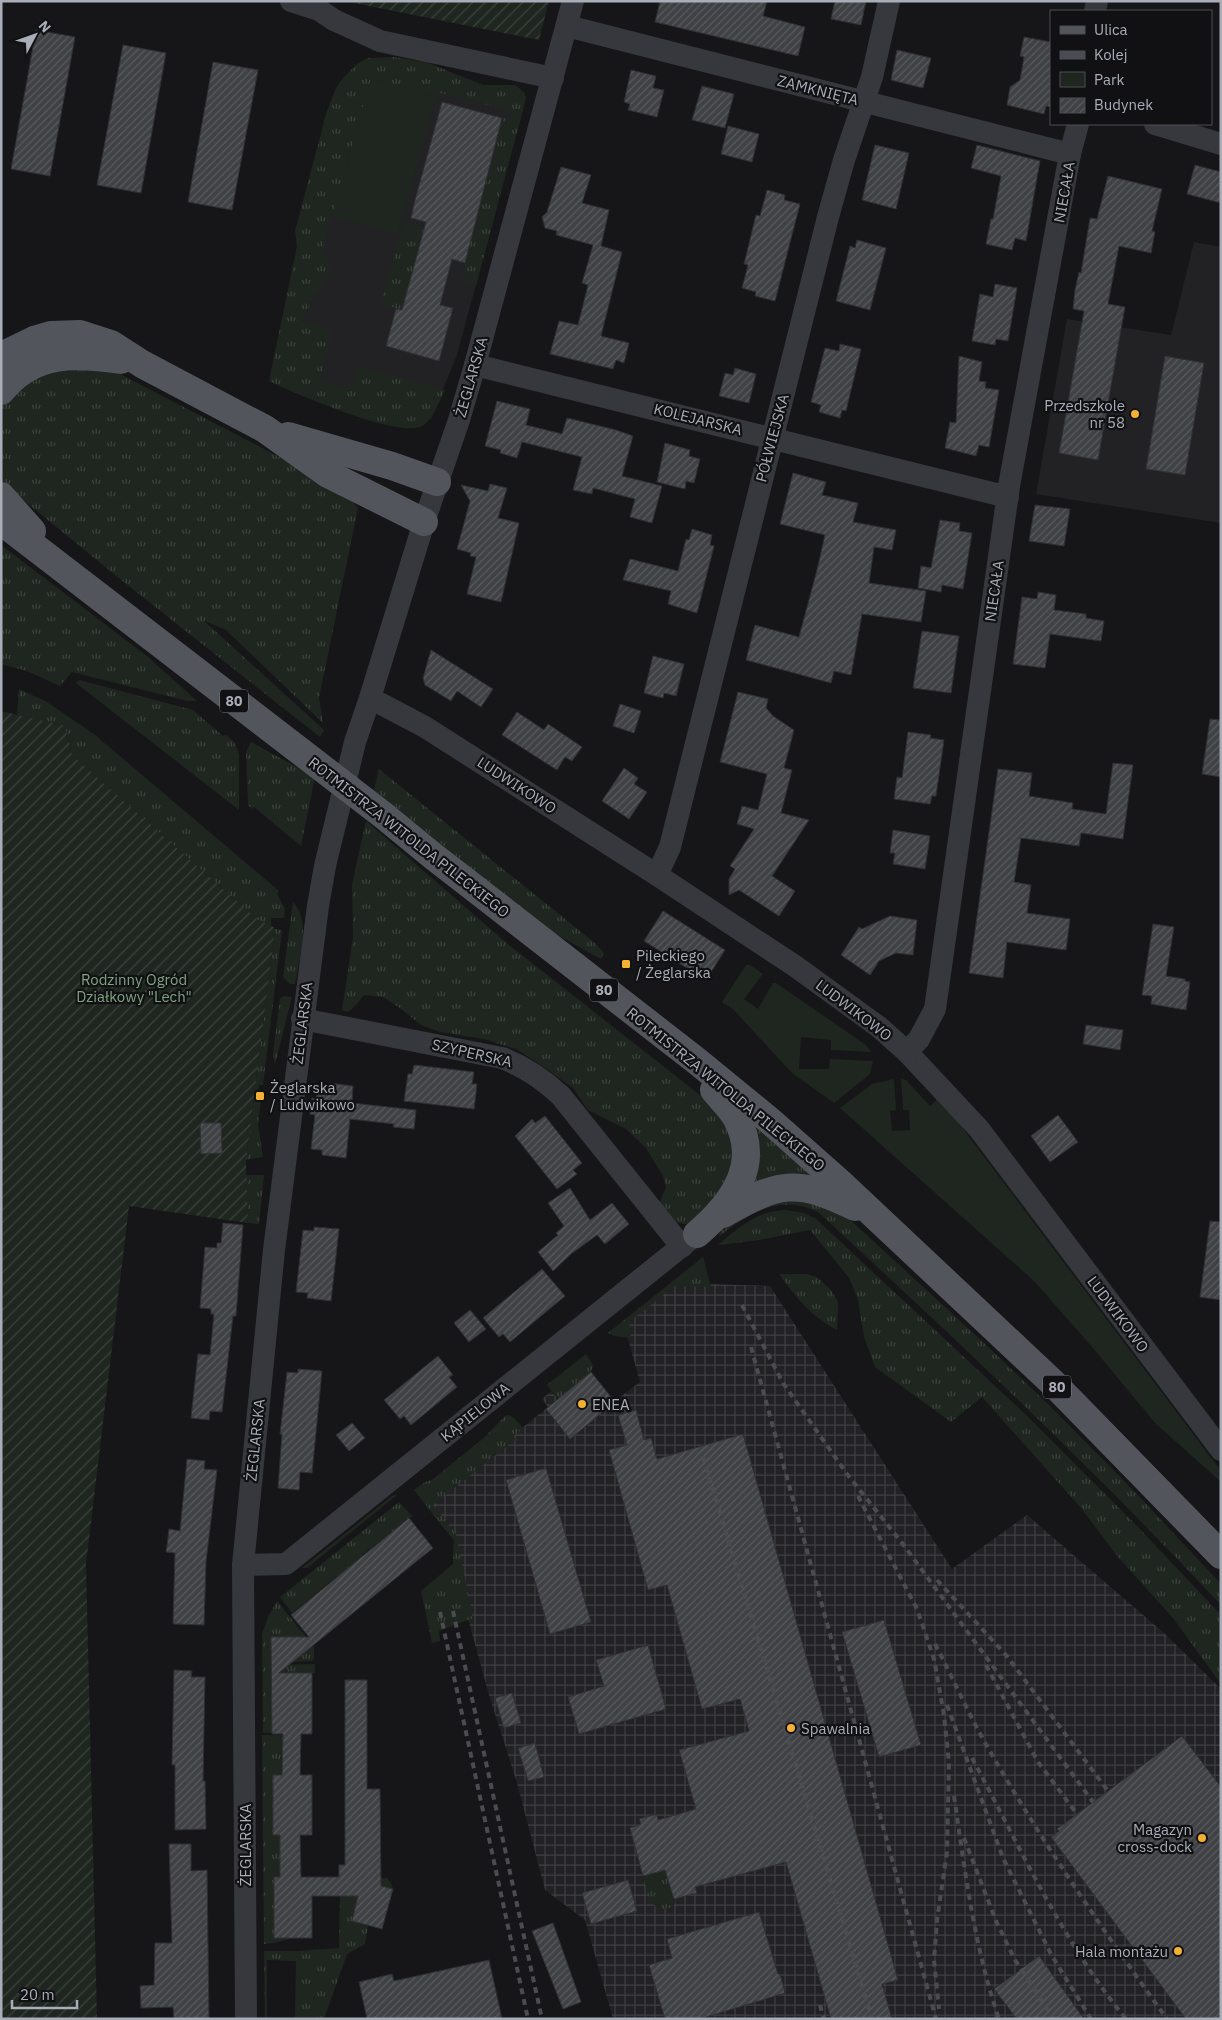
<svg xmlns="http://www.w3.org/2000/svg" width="1222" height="2020" font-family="'IBM Plex Sans',sans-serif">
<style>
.built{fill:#222225}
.industrial{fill:url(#industrial-grid)}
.grass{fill:url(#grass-tufts)}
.park{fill:#1e261f}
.garden{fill:url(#garden-furrows)}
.building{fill:url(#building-hatch);stroke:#303034}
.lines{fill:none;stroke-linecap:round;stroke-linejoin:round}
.minor{stroke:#37383d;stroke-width:22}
.major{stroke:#53555c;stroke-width:28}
.rail{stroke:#4a4c52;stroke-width:4;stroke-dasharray:6 5;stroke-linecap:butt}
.poi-dot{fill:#f2b134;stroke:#111113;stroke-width:2}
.labels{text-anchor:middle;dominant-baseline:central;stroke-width:4.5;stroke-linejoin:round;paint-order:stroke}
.shield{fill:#111113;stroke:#7b7e86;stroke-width:1}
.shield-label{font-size:14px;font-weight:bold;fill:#a8adb8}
.street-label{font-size:15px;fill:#a8adb8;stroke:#111113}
.poi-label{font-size:15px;fill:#a8adb8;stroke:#111113;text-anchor:start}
.park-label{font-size:15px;fill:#7fa381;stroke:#111113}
</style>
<defs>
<pattern id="industrial-grid" width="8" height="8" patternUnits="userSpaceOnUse" patternTransform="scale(1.25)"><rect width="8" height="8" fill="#222225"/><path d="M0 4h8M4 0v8" fill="none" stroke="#3f3f43"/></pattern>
<pattern id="grass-tufts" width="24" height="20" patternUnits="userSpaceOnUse" patternTransform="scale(1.25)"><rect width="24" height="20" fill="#1e261f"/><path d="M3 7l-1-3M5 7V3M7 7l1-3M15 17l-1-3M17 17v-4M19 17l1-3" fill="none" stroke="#3c433d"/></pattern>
<pattern id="garden-furrows" width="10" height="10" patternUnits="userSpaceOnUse" patternTransform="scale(1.25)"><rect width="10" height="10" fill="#1e261f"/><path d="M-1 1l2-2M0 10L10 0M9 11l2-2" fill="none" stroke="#3c433d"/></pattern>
<pattern id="building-hatch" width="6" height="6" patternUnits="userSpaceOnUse" patternTransform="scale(1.25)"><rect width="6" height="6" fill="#404145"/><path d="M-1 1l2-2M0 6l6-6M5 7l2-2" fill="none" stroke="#595a5e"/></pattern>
</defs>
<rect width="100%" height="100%" fill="#161618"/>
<g class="built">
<polygon points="365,67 523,110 457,355 431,419 413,419 288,384"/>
<polygon points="1194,242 1221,247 1221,523 1036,494 1067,319 1171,335"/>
</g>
<polygon class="industrial" points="674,1283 770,1286 952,1569 1027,1515 1164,1633 1221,1689 1221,2019 613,2019 585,1920 545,1890 517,1783 489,1695 453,1564 454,1540 426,1506 548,1407 542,1399 551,1391 558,1399 591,1372 615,1401 640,1382 624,1325"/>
<g class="grass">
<path d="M394,57L426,62L483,85H515L524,92L526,98L476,286L461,280L503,118L512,119L511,112L504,109L437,92L436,97L371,78L321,255L331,261L329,274L323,285L315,293L303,321L332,331L320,380L351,389L359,367L445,390C439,401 433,420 422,426C399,439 294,393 269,381L297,246L295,231L327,111L336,88L344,77L357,64L368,58Z"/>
<polygon points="404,222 425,228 402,310 381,304"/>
<polygon points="101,364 343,490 358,508 319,698 323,723 226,630 203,620 324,730 320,737 125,583 16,494 1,479 1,409 4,402 30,370"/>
<polygon points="1,545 147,656 197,701 187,701 72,672 60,686 27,671 1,664"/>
<polygon points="79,680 193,710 223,736 226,735 234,742 239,754 239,810 76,683"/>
<polygon points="19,689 47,702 95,735 279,891 277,894 285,909 284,918 271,918 271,925 258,920 72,755 65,726 17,715"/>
<polygon points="251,742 315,777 301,846 254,807 252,809 248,805 246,752"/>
<polygon points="379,769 596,944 604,953 601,959 548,930 374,790"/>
<path d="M366,821L509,945L719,1110L736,1138L729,1187L688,1224C673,1225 667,1214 659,1204L666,1187L663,1176L646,1148L626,1129L588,1110L573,1088L538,1063L516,1049L484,1039L440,1032L421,1025L400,1008L383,997L364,995L352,1009L347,1012L342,1010L353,937L352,884Z"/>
<path d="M293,902C312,923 299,959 295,984H290L283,977Z"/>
<polygon points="275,929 282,930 263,1085 259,1085 257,1099 261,1100 258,1124 263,1157 246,1160"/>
<polygon points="283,996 292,997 275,1064 273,1054 280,999"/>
<polygon points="758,1128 812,1174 812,1177 755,1183 755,1130"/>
<polygon points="246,1175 264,1175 259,1224 248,1223"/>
<path d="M797,1196L847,1217L895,1261L983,1342L1054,1410L1133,1490L1221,1584V1605C1093,1468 956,1339 818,1212C782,1194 748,1212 720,1236L719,1235C724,1215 778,1202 797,1196Z"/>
<path d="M787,1210L803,1213L815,1218L1024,1413L1136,1525L1221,1615V1684L1173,1618L1118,1557L1081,1508L982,1397L951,1422L875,1367L864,1337L858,1301L850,1279L810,1230L760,1240L718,1245C739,1227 758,1210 787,1210Z"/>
<polygon points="703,1257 711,1287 675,1286 629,1322 631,1338 614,1336 608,1333"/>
<path d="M779,1274H806L817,1277L831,1290L838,1302L837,1330C811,1317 796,1297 779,1274Z"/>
<polygon points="586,1354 593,1365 591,1372 558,1399 547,1385"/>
<polygon points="509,1415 515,1419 523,1428 514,1436 515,1440 433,1505 456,1534 473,1618 439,1631 440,1641 432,1643 421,1591 453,1564 454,1540 414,1490 425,1482 432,1480 485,1437 505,1416"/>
<polygon points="398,1494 307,1568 302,1568 392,1496"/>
<polygon points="399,1502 412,1516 362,1555 369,1564 345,1585 337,1576 292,1613 280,1597"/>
<polygon points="277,1601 314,1647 314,1658 312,1661 292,1662 291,1637 271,1637 271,1665 315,1664 315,1673 312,1673 272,1733 263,1733 262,1634 268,1617"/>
<polygon points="262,1735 301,1735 283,1740 282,1771 301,1771 300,1775 273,1776 273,1835 283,1835 280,1859 288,1877 274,1878 274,1937 293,1938 274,1943 264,1944"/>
<polygon points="665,1870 676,1901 673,1907 658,1910 649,1898 643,1876"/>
<polygon points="387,1878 391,1883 393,1889 362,1881 352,1921 368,1926 365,1944 347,1954 324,2019 295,2019 296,1961 267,1960 267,2019 265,2019 264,1951 296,1951 339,1948 340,1896 355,1896 356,1879"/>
</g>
<g class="park">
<polygon points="371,78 436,97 397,234 332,216"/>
<polygon points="746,965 750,965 763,974 744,999 758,1009 773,983 776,983 866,1045 871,1052 831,1050 831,1040 801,1037 799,1069 829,1069 830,1059 873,1061 870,1074 834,1103 792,1073 733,1009 722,1002"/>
<polygon points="901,1078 906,1080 930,1106 938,1099 958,1122 1221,1471 1221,1482 1155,1423 1093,1348 1034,1281 840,1108 872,1084 894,1079 896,1110 890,1111 892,1131 910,1130 909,1110 903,1110"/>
</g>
<g class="garden">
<polygon points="344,1 549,1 539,40"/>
<polygon points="1,711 65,726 72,755 258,920 271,925 275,929 246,1160 248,1223 129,1206 86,1564 97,2019 1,2019"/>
</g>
<g class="building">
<polygon points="660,1 767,1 763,16 805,27 798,56 655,22"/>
<polygon points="835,1 866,1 861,25 831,19"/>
<polygon points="36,30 75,37 50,176 11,169"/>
<polygon points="1024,37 1051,42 1051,107 1046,106 1044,114 1007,105 1010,87 1020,80 1024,57 1020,56"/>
<polygon points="123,45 166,53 141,193 97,185"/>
<polygon points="897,50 931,58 923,88 891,80"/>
<polygon points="213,62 258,70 232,210 188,202"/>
<polygon points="631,70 656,76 653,88 664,90 657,117 628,110 630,104 624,102"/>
<polygon points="702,86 734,94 725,128 692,120"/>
<polygon points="442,102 502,118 465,263 452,259 440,305 453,308 439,361 386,346 396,309 402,310 426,222 411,218 415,200"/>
<polygon points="728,126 759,134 752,162 721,154"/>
<polygon points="875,145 909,153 896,209 862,200"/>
<polygon points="977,145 1040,161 1026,241 1015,238 1012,250 986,244 991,219 993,219 1001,176 971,168"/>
<polygon points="1195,165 1221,172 1221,203 1187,194"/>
<polygon points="561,167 591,175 582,203 609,210 601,246 622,252 601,336 629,343 624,363 616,360 613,369 550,354 559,321 578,325 588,285 582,283 593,245 556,235 557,231 545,228 542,217 547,212"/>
<polygon points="1108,176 1162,189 1152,231 1155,232 1151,253 1119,246 1108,304 1125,307 1098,460 1059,453 1084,311 1073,309 1075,290 1079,272 1081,273 1090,218 1097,219"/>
<polygon points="767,190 785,195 784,200 800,204 775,301 755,296 756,292 742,288 748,265 744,264 756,215 760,216"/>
<polygon points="857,240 886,248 870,310 836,301 850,246 855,248"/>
<polygon points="995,284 1017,288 1008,341 996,339 995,345 972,341 980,294 993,297"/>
<polygon points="840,344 861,349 846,411 842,410 840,418 819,412 821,405 811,402 825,348 839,351"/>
<polygon points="959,356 982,362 979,381 986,382 985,388 999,390 989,447 979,445 976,456 945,448 950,422 956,423"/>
<polygon points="1165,356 1204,363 1185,475 1146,469"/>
<polygon points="735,368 756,374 749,403 719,396 725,373 733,375"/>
<polygon points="497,401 530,409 526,425 562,434 567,418 616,430 633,436 622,476 662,486 652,523 630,517 635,499 593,488 592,494 573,490 582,457 522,442 517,458 500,453 501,450 485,446"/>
<polygon points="665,443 690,450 689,456 700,459 694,483 686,481 685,489 657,482"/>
<polygon points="793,473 826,482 822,495 858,503 853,522 896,530 892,550 874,547 869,583 926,591 921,622 862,614 851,675 834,671 831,683 746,660 755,625 799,637 817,570 825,535 780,524"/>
<polygon points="490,484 507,488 498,518 519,523 501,602 467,594 476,557 470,556 471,553 457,549 470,501 461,485 488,491"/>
<polygon points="1035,505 1070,509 1064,546 1029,541"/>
<polygon points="940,520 960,523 959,531 972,533 963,589 942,585 941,592 918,588 921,566 931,568"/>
<polygon points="692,529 712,535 710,545 714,546 697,613 668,604 671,591 623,580 630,559 678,571 686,539 689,540"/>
<polygon points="1038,592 1056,595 1054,610 1086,614 1086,618 1104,621 1101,641 1050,634 1045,668 1013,664 1022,597 1037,599"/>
<polygon points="922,631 959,636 951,693 913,688"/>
<polygon points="431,650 493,689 481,707 457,691 451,701 425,685 423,678"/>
<polygon points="653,656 684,664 676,696 664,693 663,698 644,693"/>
<polygon points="738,692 768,699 766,708 773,716 794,730 784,768 792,770 781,813 809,820 772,876 795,891 779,916 739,890 729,895 729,879 735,869 730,866 754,829 737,824 742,806 758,810 767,774 720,762"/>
<polygon points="620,704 641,711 634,733 613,726"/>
<polygon points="517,712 544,730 548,724 582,747 572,761 565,757 557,770 502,735"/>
<polygon points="1210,719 1221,720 1221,777 1202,774"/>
<polygon points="908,732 931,735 930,738 944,740 936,796 932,796 930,804 894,799 897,777 902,778"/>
<polygon points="1113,763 1133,765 1123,839 1081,833 1079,846 1021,838 1014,882 1031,885 1027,913 1070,919 1066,950 1007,942 1003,978 969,973 998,769 1032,773 1029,796 1073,803 1072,809 1106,814"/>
<polygon points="624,768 638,778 634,784 647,792 629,819 602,801"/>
<polygon points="893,830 930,836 925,869 893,864 895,853 890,853"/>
<polygon points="663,911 725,950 706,980 644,941"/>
<polygon points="890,916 917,920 913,955 896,953 879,961 870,975 841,955 859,927 862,929"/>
<polygon points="1153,924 1174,927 1166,976 1185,979 1185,981 1190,982 1186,1010 1151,1004 1152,996 1142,995"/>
<polygon points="1086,1025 1123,1030 1120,1050 1083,1044"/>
<polygon points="414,1065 474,1072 472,1084 477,1084 474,1109 404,1101 408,1074 412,1074"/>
<polygon points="329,1083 353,1086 352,1103 416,1110 414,1129 393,1127 394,1124 350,1119 346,1158 322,1155 322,1150 311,1149 315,1115 310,1114 312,1098 316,1099 318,1086 329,1087"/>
<polygon points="1058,1115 1078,1142 1050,1162 1031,1136"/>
<polygon points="545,1116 582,1163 573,1170 577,1174 557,1189 515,1136 532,1119 535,1123"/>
<polygon points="200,1123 221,1123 222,1153 201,1154"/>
<polygon points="570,1188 590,1220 612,1203 629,1224 605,1244 597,1235 571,1254 553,1271 538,1252 558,1235 556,1233 564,1226 548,1203"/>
<polygon points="1210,1221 1221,1222 1221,1300 1200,1297"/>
<polygon points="223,1223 243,1225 236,1316 233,1316 222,1412 210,1411 209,1420 191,1418 198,1354 210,1355 214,1314 211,1314 211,1309 200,1308 205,1247 217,1248 217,1243 221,1243"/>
<polygon points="314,1227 339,1229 331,1301 307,1298 308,1293 296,1292 303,1230 314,1231"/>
<polygon points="542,1269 565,1296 510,1342 503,1334 499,1337 483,1318"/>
<polygon points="470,1310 486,1329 469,1342 454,1323"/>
<polygon points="438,1356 453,1375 449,1377 457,1387 411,1425 404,1416 400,1419 384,1400"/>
<polygon points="298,1369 322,1371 312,1473 300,1472 299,1490 278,1488 282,1434 280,1434 287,1372 298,1373"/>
<polygon points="591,1372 615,1402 570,1439 546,1409"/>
<polygon points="636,1410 644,1440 651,1438 657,1459 743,1434 898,1980 882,1984 892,2019 831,2019 786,1862 695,1887 697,1893 674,1899 665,1870 643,1876 630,1828 641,1824 639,1819 657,1814 658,1820 696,1809 679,1750 749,1731 740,1699 702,1709 667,1585 648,1590 609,1450 627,1445 618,1415"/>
<polygon points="352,1423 365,1438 349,1451 336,1435"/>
<polygon points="187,1459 205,1461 204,1469 217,1470 206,1562 204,1625 173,1624 175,1553 166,1552 167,1546 169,1529 180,1531"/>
<polygon points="546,1468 591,1622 550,1634 506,1480"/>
<polygon points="409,1518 433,1548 279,1673 312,1673 312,1734 301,1734 300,1775 312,1775 312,1835 300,1835 301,1877 339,1877 339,1865 345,1865 345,1680 367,1680 367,1789 380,1789 381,1886 393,1889 382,1929 352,1921 358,1896 312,1896 312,1938 274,1938 274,1877 280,1877 280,1835 273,1835 273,1775 282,1775 283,1734 272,1734 271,1637 309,1637 291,1615"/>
<polygon points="884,1620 921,1745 879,1757 842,1632"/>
<polygon points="648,1645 666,1709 579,1734 568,1697 604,1686 596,1660"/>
<polygon points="174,1670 192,1671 191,1677 205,1677 203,1781 205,1781 206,1829 175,1830 175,1765 172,1765"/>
<polygon points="512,1693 521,1723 504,1728 495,1698"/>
<polygon points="1182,1736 1221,1787 1221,2019 1186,2019 1051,1837 1059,1831 1057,1829"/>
<polygon points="535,1743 544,1777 528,1781 518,1748"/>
<polygon points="169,1844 191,1844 191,1871 207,1870 209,2019 174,2019 173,2007 141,2008 140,1986 154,1985 155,1943 172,1943"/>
<polygon points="628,1880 637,1911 591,1924 582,1893"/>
<polygon points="759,1912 778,1974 780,1974 785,1993 700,2019 665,2019 649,1965 672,1958 667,1939"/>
<polygon points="553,1923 581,2002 563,2009 532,1931"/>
<polygon points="1039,1956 1084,2019 1017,2019 994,1989"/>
<polygon points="489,1960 502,2019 367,2019 359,1982 392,1974 394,1981"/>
</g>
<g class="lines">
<g class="minor">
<polyline points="291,1 319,10 334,20 380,41 553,78"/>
<polyline points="1095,11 1097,1"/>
<polyline points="567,26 1070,154"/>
<polyline points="1155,124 1221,144"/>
<polyline points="475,365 1008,497"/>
<polyline points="370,698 425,727 657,875 795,966 879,1027 907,1052 979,1129 1221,1450"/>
<polyline points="657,875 670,847 828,217 844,160 872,77 889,1"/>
<path d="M302,1019L502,1058C525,1067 543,1079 561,1096L682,1247"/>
<polyline points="907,1052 919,1039 935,1009 1009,486 1070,154 1078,124"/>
<polyline points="243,1565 286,1564 697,1234"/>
<polyline points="246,2019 243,1565 274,1250 318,906 325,866 355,742 370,698 424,522 459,420 475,365 573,1"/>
</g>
<g class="major">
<polyline points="1,356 34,340 51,335 80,334 111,344 142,364 265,429 328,474 424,522"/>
<path d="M1,391C33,351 75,353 121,360"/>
<polyline points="288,436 392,466 437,482"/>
<polyline points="1,496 32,531"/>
<polyline points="1,521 383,815 433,856 698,1062 770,1121 839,1182 1054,1384 1221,1555"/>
<path d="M723,1214C780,1182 795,1178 855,1207"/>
<path d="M697,1234C733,1203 762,1164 736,1117C730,1107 721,1099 714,1090"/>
</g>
<g class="rail">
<polyline points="742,1305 783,1383 847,1474 902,1543 1093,1802"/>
<polyline points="751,1347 936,2019"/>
<polyline points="703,1456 872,2019"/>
<polyline points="858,1496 917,1609 934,1659 944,1715 949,1763 947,1852 937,1920 934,1960 939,2009"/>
<polyline points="937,1580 1006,1655 1108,1791"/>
<polyline points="453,1611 542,2019"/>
<polyline points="440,1612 528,2019"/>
<path d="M935,1644C954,1680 970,1718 991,1753C1044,1845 1105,1933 1167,2019"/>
<polyline points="986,1665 1038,1762 1077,1814"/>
<polyline points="947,1705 1003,1858 1052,1956 1091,2019"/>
<path d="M972,1758C1020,1847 1062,1941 1126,2019"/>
<path d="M954,1796C965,1871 974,1946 999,2019"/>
<polyline points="964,1838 996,1921 1015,1960 1054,2019"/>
<polyline points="820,2005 824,2019"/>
</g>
</g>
<g class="poi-dot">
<circle cx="1135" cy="414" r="5"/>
<rect x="621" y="959" width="10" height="10" rx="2.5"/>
<rect x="255" y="1091" width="10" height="10" rx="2.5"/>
<circle cx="582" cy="1404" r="5"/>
<circle cx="791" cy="1728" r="5"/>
<circle cx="1202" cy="1838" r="5"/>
<circle cx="1178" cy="1951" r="5"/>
</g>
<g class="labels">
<g class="shield">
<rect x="220" y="689.5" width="28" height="23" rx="4"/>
<rect x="590" y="978.5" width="28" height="23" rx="4"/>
<rect x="1043" y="1375.5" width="28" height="23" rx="4"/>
</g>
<g class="shield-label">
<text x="234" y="701">80</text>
<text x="604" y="990">80</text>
<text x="1057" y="1387">80</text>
</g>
<g class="street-label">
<text transform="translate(818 90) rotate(14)">ZAMKNIĘTA</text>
<text transform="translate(1064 192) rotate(-80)">NIECAŁA</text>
<text transform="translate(471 377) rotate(-74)">ŻEGLARSKA</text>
<text transform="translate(698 419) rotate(14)">KOLEJARSKA</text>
<text transform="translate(772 438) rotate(-75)">PÓŁWIEJSKA</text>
<text transform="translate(994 591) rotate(-82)">NIECAŁA</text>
<text transform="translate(517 785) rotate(33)">LUDWIKOWO</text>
<text transform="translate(409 837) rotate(38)">ROTMISTRZA WITOLDA PILECKIEGO</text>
<text transform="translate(854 1010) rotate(37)">LUDWIKOWO</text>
<text transform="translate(302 1023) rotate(-83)">ŻEGLARSKA</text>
<text transform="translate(472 1053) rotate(13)">SZYPERSKA</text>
<text transform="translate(726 1089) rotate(39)">ROTMISTRZA WITOLDA PILECKIEGO</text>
<text transform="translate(1118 1314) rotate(53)">LUDWIKOWO</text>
<text transform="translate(475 1412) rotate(-39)">KĄPIELOWA</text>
<text transform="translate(255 1440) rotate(-84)">ŻEGLARSKA</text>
<text transform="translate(245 1845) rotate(-90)">ŻEGLARSKA</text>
</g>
<g class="poi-label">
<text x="1125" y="405" text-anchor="end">Przedszkole<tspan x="1125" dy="17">nr 58</tspan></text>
<text x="636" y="955">Pileckiego<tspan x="636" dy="17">/ Żeglarska</tspan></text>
<text x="270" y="1087">Żeglarska<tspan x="270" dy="17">/ Ludwikowo</tspan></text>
<text x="592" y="1404">ENEA</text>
<text x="801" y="1728">Spawalnia</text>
<text x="1192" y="1829" text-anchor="end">Magazyn<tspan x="1192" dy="17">cross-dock</tspan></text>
<text x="1168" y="1951" text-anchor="end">Hala montażu</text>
</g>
<g class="park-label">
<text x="134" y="979">Rodzinny Ogród<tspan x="134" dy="17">Działkowy "Lech"</tspan></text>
</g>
</g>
<rect width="1222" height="2020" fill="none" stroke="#a8adb8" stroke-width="5"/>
<rect x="1050" y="10" width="162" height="115" fill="#111113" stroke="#4d4f55"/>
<rect x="1060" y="26" width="25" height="8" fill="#53555c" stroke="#4d4f55"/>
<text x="1094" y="35" font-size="15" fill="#a8adb8">Ulica</text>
<rect x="1060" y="51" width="25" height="8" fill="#4a4c52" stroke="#4d4f55"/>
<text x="1094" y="60" font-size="15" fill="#a8adb8">Kolej</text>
<rect x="1060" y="72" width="25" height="15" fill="#1e261f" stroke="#4d4f55"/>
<text x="1094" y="85" font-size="15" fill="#a8adb8">Park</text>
<rect x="1060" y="98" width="25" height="15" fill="url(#building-hatch)" stroke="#4d4f55"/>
<text x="1094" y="110" font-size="15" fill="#a8adb8">Budynek</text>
<g transform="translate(35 35) rotate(49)" stroke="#111113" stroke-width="4" paint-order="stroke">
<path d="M0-4L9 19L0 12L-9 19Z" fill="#a8adb8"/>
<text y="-8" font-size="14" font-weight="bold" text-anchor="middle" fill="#a8adb8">N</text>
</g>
<path d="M12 2000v8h65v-8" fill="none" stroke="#a8adb8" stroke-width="2.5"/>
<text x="20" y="2000" font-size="15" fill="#a8adb8" stroke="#111113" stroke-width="4" paint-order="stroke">20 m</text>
</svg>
